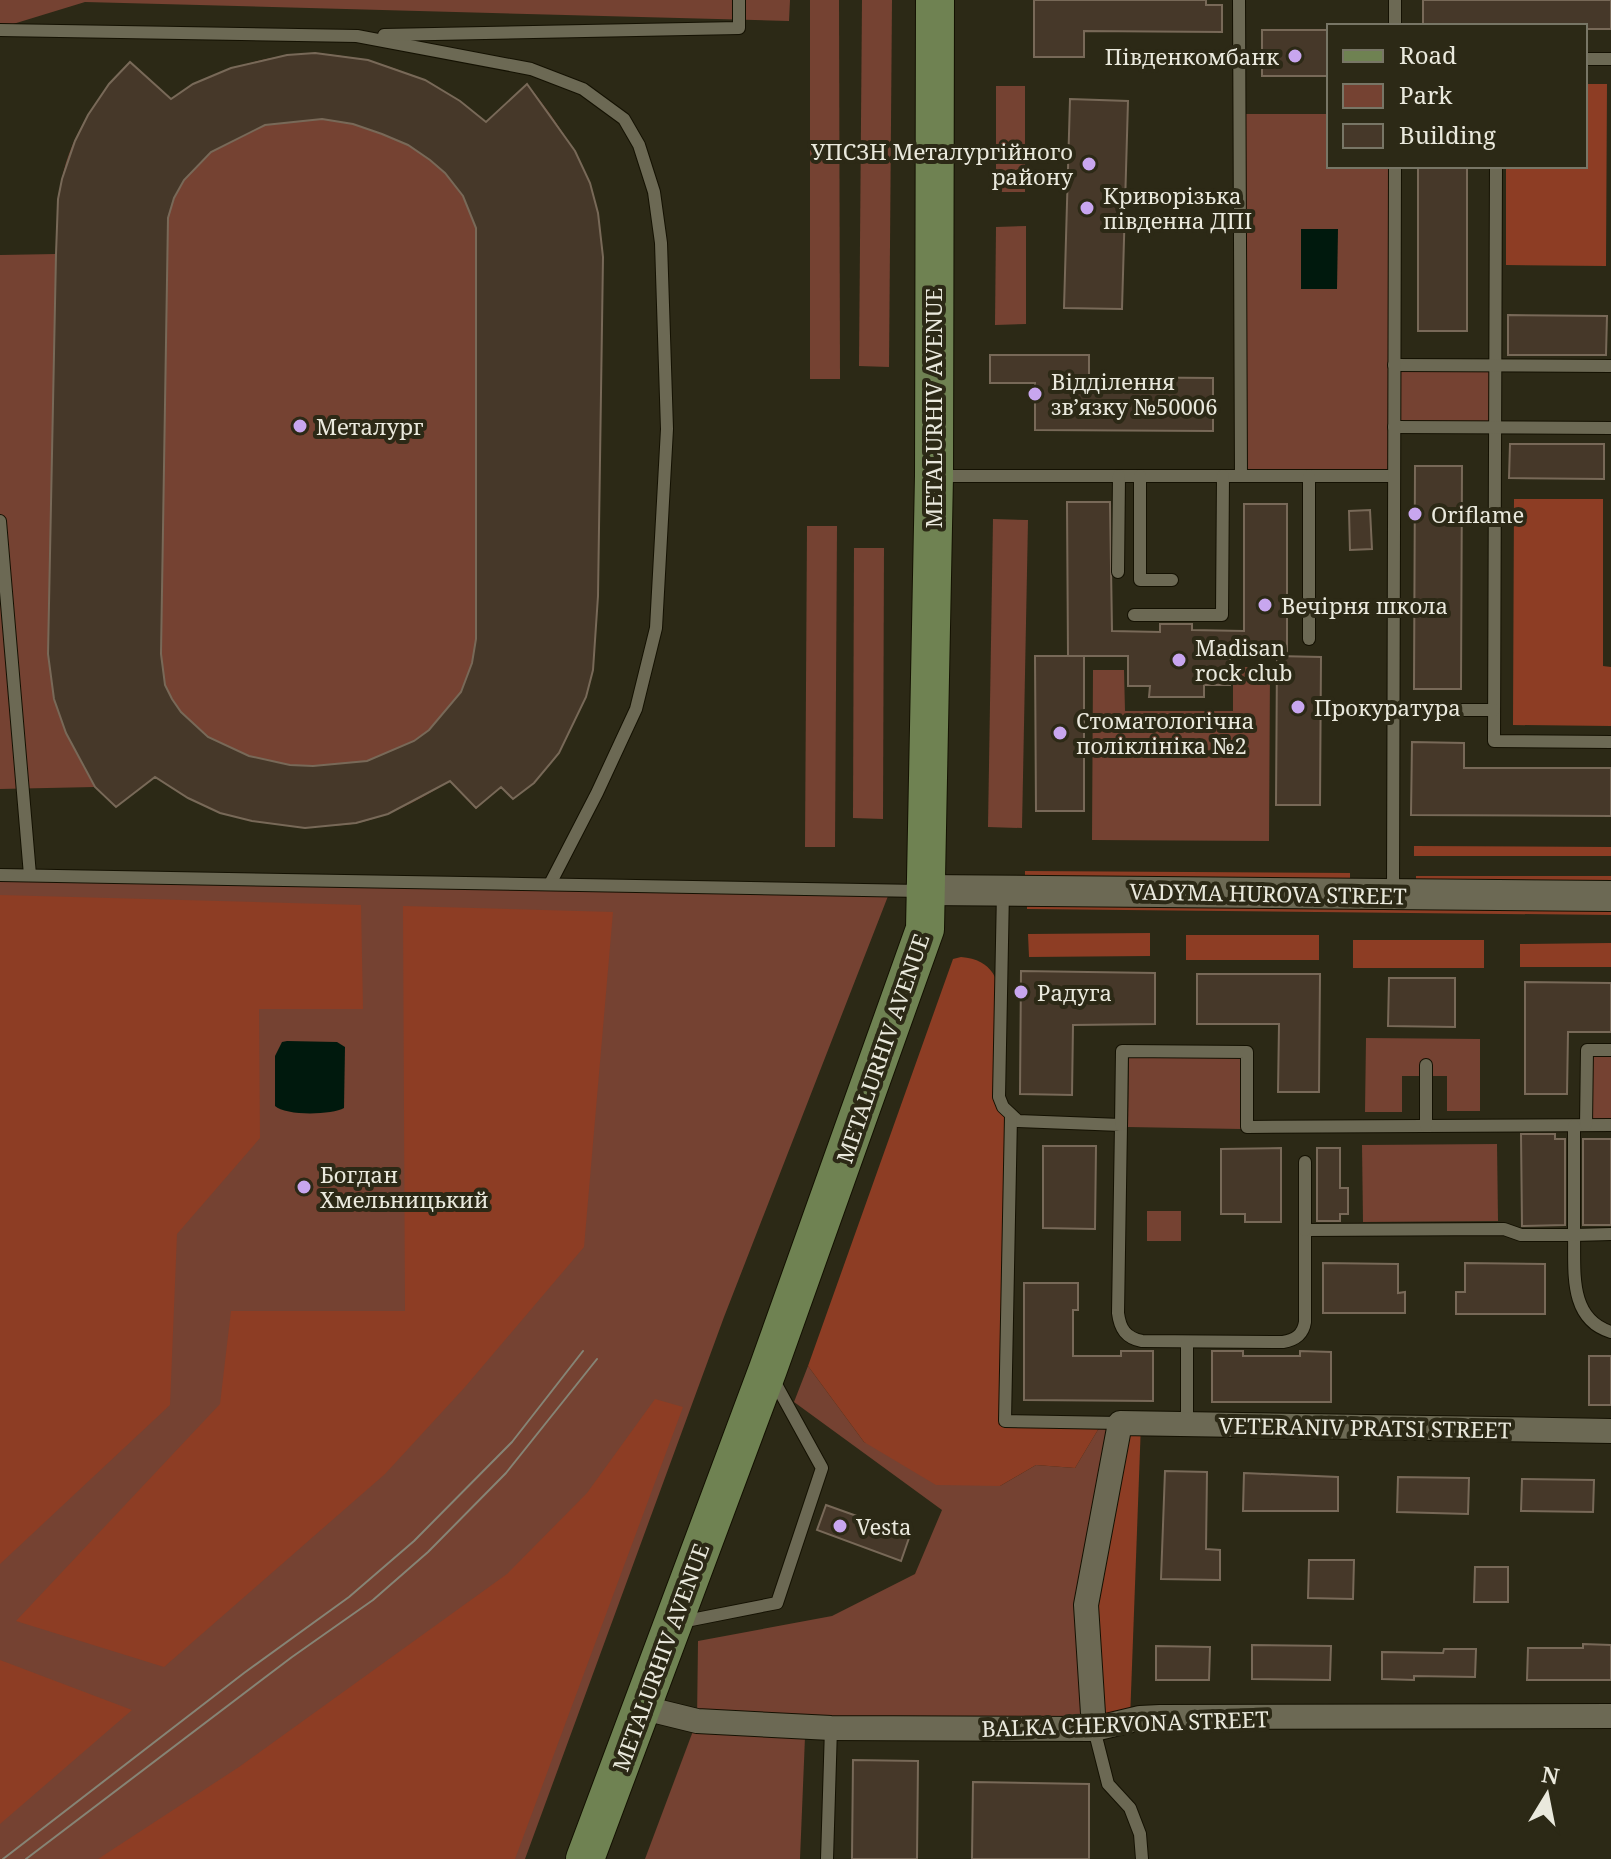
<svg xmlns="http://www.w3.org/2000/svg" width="1611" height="1859" font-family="'Noto Serif',serif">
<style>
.green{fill:#754232}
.forest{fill:#8d3d24}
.water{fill:#00190d}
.building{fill:#463829;stroke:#786958;stroke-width:2;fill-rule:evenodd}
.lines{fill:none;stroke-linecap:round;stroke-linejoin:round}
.service-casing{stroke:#141102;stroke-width:14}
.minor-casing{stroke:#141102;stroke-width:26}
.tertiary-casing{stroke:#141102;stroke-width:32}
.primary-casing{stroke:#141102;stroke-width:40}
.service{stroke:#6c6954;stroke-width:12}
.minor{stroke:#6c6954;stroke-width:24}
.tertiary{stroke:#6c6954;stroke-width:30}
.primary{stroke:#6f8252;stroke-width:38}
.tram{stroke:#868475;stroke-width:2}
.poi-dot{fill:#c8a6ef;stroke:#2c2916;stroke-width:3}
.labels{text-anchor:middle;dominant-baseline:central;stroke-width:8;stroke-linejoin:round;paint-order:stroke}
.poi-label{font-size:22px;fill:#eae9dd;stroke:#2c2916;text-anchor:start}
.street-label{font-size:22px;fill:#eae9dd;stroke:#2c2916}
</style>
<rect width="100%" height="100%" fill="#2c2916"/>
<g class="green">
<polygon points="0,0 790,0 789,21 85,2 0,28"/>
<polygon points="810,0 839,0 840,379 810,379"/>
<polygon points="862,0 892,0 889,367 859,366"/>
<path d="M315,53C386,59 430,77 486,122L527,84C571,138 599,186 603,257L598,596L593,670L586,697L559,753L534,783L513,799L501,787L476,809L449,781C419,801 367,829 329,825C323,825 316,821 311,819L310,828C245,822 210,812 155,777L116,807L95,787L0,789V255L56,254C58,229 57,203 62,179C71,134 99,94 130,62L171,99C215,69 262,56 315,53Z"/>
<rect x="996" y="86" width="29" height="106"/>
<polygon points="1239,114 1329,114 1329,166 1395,166 1394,365 1495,365 1495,428 1394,427 1394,476 1241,476"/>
<polygon points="1026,226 1026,324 995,325 996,227"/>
<polygon points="993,519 1028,520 1022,828 988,827"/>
<polygon points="807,526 837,526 835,847 805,847"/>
<polygon points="854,548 884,548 883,819 853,818"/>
<polygon points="1233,667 1270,667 1269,841 1092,840 1093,670 1124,670 1125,711 1233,711"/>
<polygon points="0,875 890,891 724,1317 525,1859 0,1859"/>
<polygon points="1366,1038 1480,1039 1480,1111 1447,1111 1447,1076 1402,1076 1402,1112 1365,1112"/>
<polygon points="1587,1050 1611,1050 1611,1125 1586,1125"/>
<polygon points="1129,1057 1241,1058 1241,1129 1128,1127"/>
<polygon points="1497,1144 1498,1221 1363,1222 1362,1145"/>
<rect x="1147" y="1211" width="34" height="30"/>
<polygon points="808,1366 864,1442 1000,1486 1036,1465 1075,1468 1102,1423 1120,1423 1094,1729 697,1721 698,1641 832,1616 915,1574 942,1510 794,1402"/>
<polygon points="693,1731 805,1737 800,1859 645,1859"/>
</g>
<g class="forest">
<polygon points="1585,84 1607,84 1606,266 1506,265 1506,166 1585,166"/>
<polygon points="1514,499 1603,499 1603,666 1611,667 1611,726 1513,725"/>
<polygon points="1414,846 1611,847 1611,856 1414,856"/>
<polygon points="1025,871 1350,873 1350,882 1025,880"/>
<rect x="1416" y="876" width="195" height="9"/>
<polygon points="0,895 361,905 363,1009 259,1009 260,1138 177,1234 170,1405 0,1564"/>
<polygon points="1027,902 1611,908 1611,915 1027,909"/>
<polygon points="403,906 613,912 584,1247 465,1387 385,1474 164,1667 16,1621 220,1404 231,1311 405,1311"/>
<polygon points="1150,933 1150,956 1029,957 1028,934"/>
<rect x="1186" y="935" width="133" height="25"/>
<rect x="1353" y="940" width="131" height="28"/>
<polygon points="1611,943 1611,967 1520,967 1520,944"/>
<path d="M961,957C1027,962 988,1047 997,1087C1000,1096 1007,1107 1011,1116L1005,1421L1102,1423L1075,1468L1036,1465L1000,1486L936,1485L864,1442L808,1366L953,959Z"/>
<polygon points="655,1399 683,1407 515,1859 98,1859 239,1767 507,1574 587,1493"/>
<polygon points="1120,1423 1141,1423 1130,1720 1094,1729 1086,1605"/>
<polygon points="0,1660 132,1710 0,1824"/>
</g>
<g class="water">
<polygon points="1301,229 1338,229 1337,289 1301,289"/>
<path d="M287,1041L337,1042L345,1047L344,1108C332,1115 285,1116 275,1106V1056L282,1042Z"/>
</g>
<g class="building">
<polygon points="1034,0 1206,0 1206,5 1222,5 1222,32 1084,31 1084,57 1034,57"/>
<polygon points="1423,0 1611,0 1611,29 1585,29 1585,26 1423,26"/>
<rect x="1262" y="30" width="67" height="46"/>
<path d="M315,53L368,60L425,80L460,101L486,122L527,84L575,151L590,183L598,213L603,257L598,596L593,670L586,697L559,753L534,783L513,799L501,787L476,808L450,781L388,814L356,823L305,828L252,821L220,813L188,798L155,777L116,807L95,787L66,733L54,699L48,654L56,254L58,199L62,179L75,141L88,115L109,84L130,62L171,99L193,84L231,68L287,55ZM322,119L353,124L382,134L408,145L430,160L445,173L463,196L476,228V639L472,663L461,692L429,730L414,741L367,761L313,766L290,765L249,756L208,737L181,712L172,699L165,685L161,654L168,218L174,198L184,180L211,152L265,125Z"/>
<polygon points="1070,99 1128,101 1122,309 1064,308"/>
<rect x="1418" y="166" width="49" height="165"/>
<polygon points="1508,315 1607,316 1606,355 1508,355"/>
<polygon points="990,355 1089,355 1089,377 1213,378 1213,431 1035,430 1035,383 990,383"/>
<polygon points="1510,444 1604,444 1604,479 1509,478"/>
<polygon points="1415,466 1462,466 1461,689 1414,689"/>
<polygon points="1067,502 1110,502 1112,631 1160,632 1160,624 1192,624 1192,630 1244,631 1244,504 1287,504 1287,655 1230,655 1230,685 1204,685 1204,697 1149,697 1150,686 1128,686 1128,656 1068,656"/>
<polygon points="1370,510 1372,549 1350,550 1349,511"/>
<polygon points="1035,656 1084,656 1084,811 1036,811"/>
<polygon points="1277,656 1321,657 1320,805 1276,805"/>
<polygon points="1412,742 1464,743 1464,768 1611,768 1611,816 1411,815"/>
<polygon points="1021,971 1155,973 1155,1024 1073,1025 1072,1095 1020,1094"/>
<polygon points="1197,974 1320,974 1319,1092 1278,1092 1279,1024 1197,1024"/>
<polygon points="1389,978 1455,978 1455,1027 1388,1026"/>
<polygon points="1525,982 1611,983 1611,1032 1568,1032 1567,1094 1525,1094"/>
<polygon points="1521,1134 1555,1134 1555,1139 1565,1139 1565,1225 1522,1226"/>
<rect x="1583" y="1139" width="28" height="86"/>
<polygon points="1043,1146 1096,1146 1095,1229 1043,1228"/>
<polygon points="1281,1148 1281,1222 1245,1222 1245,1214 1221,1214 1221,1149"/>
<polygon points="1317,1148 1340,1148 1340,1188 1348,1188 1348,1214 1340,1214 1340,1221 1317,1221"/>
<polygon points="1323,1263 1398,1264 1398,1293 1405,1292 1405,1313 1323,1313"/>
<polygon points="1465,1263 1545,1264 1545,1314 1456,1314 1456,1292 1465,1292"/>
<polygon points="1024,1283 1078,1283 1078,1310 1073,1310 1073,1356 1121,1356 1121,1351 1153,1351 1153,1401 1024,1400"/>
<polygon points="1212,1351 1243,1351 1243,1356 1300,1356 1300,1351 1331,1352 1331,1402 1212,1402"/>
<rect x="1589" y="1356" width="22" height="49"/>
<polygon points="1165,1471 1207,1472 1206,1549 1220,1550 1220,1580 1161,1579"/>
<polygon points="1244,1473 1338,1477 1338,1511 1243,1511"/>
<polygon points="1398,1477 1469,1478 1468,1514 1397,1512"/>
<polygon points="1522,1479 1594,1480 1593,1512 1521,1511"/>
<polygon points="826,1505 910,1535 901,1561 817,1530"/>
<polygon points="1309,1560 1354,1560 1353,1599 1308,1598"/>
<polygon points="1475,1567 1508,1567 1508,1602 1474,1602"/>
<polygon points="1583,1644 1611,1645 1611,1680 1527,1680 1528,1648 1583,1648"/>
<polygon points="1252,1645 1331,1646 1330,1680 1252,1679"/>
<polygon points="1156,1646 1210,1647 1209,1680 1156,1680"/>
<polygon points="1444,1649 1476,1649 1475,1677 1414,1676 1414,1680 1382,1679 1382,1652 1443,1653"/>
<polygon points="853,1760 918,1761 917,1859 852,1859"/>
<polygon points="973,1782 1089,1784 1089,1859 972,1859"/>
</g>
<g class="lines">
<g class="service-casing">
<g id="service">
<polyline points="1239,0 1241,476"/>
<polyline points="1395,26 1395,0"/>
<polyline points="0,30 357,36 531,69 583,89 624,119 639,145 654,192 661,243 667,429 656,628 636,709 597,793 550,884"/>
<polyline points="384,35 739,28 739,0"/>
<polyline points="1585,59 1611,59"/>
<polyline points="1496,166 1494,741 1611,742"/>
<polyline points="1394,365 1611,366"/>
<polyline points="1394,427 1611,428"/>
<polyline points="937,476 1394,476"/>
<polyline points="1140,476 1140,580 1172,580"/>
<polyline points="0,521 30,875"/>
<polyline points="1118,572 1119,476"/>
<polyline points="1134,615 1222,615 1223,476"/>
<polyline points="1309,639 1309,476"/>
<polyline points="1393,710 1494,710"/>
<polyline points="0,875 921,891"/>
<path d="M1003,891L999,1097L1003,1107L1018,1121L1121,1125L1118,1313C1120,1329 1126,1338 1142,1341L1283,1342C1295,1340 1303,1335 1305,1322V1230L1504,1229L1521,1235H1574C1575,1270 1568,1319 1611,1332"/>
<polyline points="1393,895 1395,166"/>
<polyline points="1011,1116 1005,1421 1120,1423"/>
<polyline points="1121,1125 1122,1051 1247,1052 1247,1127 1611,1125"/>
<polyline points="1586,1125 1587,1050 1611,1050"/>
<polyline points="1426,1126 1426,1065"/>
<polyline points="1574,1126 1574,1235 1611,1234"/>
<polyline points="1305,1162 1305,1230"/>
<polyline points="1187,1424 1187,1342"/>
<polyline points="681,1622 777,1603 822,1468 773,1379"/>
<polyline points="1094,1729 1108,1784 1130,1808 1140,1834 1142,1859"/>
<polyline points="827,1859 831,1728"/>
</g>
</g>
<g class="minor-casing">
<g id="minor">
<polyline points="640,1707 697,1721 831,1728 1094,1729 1140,1718 1160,1717 1611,1716"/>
<polyline points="1094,1729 1086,1605 1120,1423 1611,1431"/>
</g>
</g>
<g class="tertiary-casing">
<polyline id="tertiary" points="925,890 1611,896"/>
</g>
<g class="primary-casing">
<polyline id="primary" points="585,1859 768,1369 925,929 934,476 935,0"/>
</g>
<use href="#service" class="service"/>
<use href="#minor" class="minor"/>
<use href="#tertiary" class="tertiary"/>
<use href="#primary" class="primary"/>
<g class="tram">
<polyline points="3,1859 244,1673 349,1597 414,1541 512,1442 583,1351"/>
<polyline points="26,1859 292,1657 373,1600 428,1552 506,1473 597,1359"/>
</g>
</g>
<g class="poi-dot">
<circle cx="1295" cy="56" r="8"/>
<circle cx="1089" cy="164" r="8"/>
<circle cx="1087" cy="208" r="8"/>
<circle cx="1035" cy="394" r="8"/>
<circle cx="300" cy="426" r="8"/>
<circle cx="1415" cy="514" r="8"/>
<circle cx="1265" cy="605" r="8"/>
<circle cx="1179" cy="660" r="8"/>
<circle cx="1298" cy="707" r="8"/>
<circle cx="1060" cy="733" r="8"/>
<circle cx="1021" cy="992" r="8"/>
<circle cx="304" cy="1187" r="8"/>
<circle cx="840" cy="1526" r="8"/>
</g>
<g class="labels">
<g class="poi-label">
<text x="1279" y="56" text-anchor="end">Південкомбанк</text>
<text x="1073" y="151" text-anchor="end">УПСЗН Металургійного<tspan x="1073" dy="25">району</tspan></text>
<text x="1103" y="195">Криворізька<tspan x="1103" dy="25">південна ДПІ</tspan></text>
<text x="1051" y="381">Відділення<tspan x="1051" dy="25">зв’язку №50006</tspan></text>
<text x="316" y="426">Металург</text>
<text x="1431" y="514">Oriflame</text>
<text x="1281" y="605">Вечірня школа</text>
<text x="1195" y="647">Madisan<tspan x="1195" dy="25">rock club</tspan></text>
<text x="1314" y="707">Прокуратура</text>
<text x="1076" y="720">Стоматологічна<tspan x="1076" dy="25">поліклініка №2</tspan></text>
<text x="1037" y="992">Радуга</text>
<text x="320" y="1174">Богдан<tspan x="320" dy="25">Хмельницький</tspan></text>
<text x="856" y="1526">Vesta</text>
</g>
<g class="street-label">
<text transform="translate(933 408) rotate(-90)">METALURHIV AVENUE</text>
<text transform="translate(1268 893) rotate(1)">VADYMA HUROVA STREET</text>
<text transform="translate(882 1048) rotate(-71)">METALURHIV AVENUE</text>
<text transform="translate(1365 1427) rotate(1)">VETERANIV PRATSI STREET</text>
<text transform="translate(660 1657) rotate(-70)">METALURHIV AVENUE</text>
<text transform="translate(1125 1723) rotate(-2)">BALKA CHERVONA STREET</text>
</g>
</g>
<rect x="1327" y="24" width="260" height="144" fill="#2c2916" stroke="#787666" stroke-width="2"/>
<rect x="1343" y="50" width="40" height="12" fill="#6f8252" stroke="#787666" stroke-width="2"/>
<text x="1399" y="64" font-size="24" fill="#eae9dd">Road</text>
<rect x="1343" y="84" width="40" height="24" fill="#754232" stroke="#787666" stroke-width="2"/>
<text x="1399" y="104" font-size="24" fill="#eae9dd">Park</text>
<rect x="1343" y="124" width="40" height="24" fill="#463829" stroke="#787666" stroke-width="2"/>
<text x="1399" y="144" font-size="24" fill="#eae9dd">Building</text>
<g transform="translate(1547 1795) rotate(10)" stroke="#2c2916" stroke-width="6" paint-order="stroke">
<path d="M0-6L14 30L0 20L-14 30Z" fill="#eae9dd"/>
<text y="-12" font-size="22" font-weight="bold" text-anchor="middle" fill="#eae9dd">N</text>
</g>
</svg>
